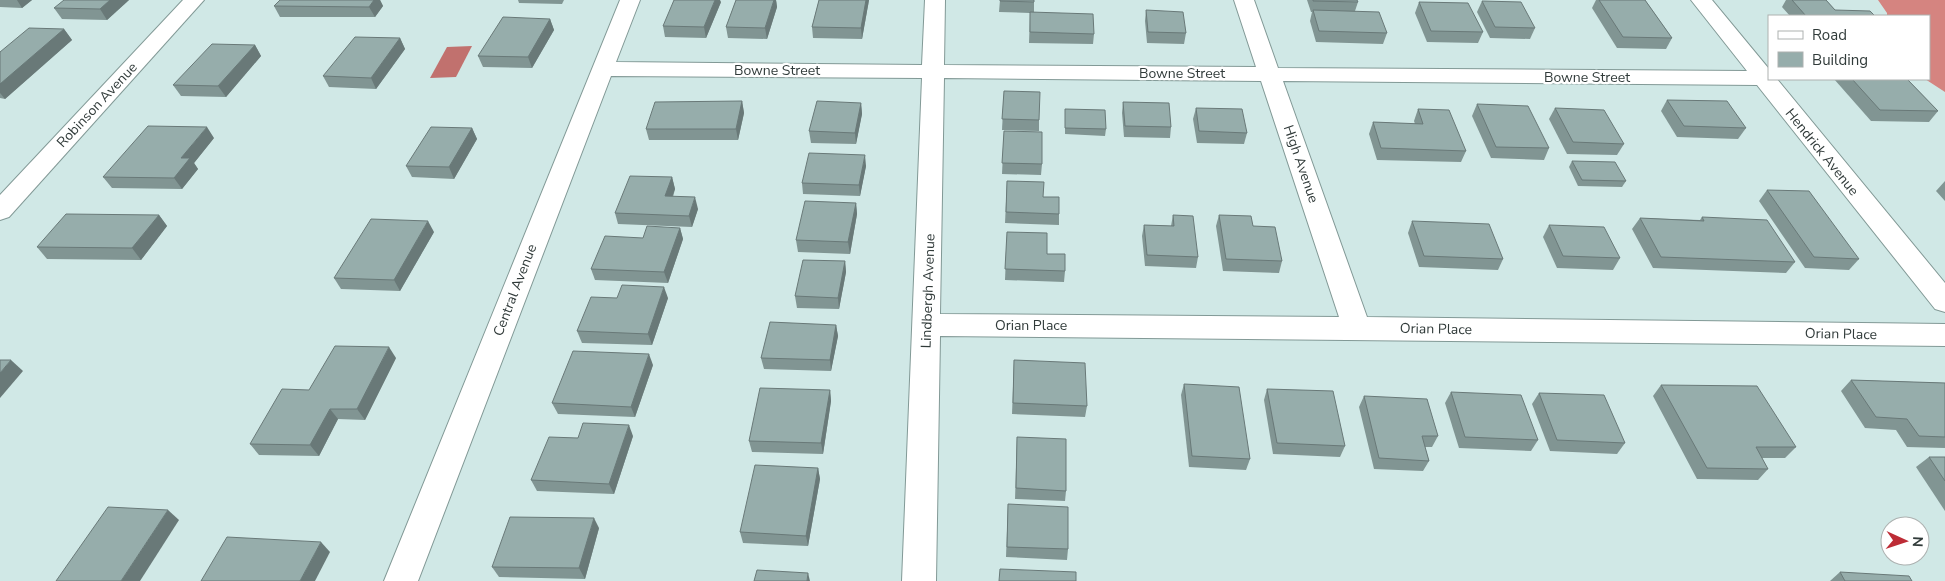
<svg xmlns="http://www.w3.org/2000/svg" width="1945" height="581" font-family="'Nunito Sans',sans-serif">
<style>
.forest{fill:#d58480}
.water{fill:#c1716e}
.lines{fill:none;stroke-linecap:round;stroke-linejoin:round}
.minor-casing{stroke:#829996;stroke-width:2}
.minor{fill:#fff;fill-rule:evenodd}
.wall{fill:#819593}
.shaded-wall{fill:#697978}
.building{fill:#96adab;stroke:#697978}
.labels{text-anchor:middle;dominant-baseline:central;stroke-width:4.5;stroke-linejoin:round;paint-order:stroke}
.street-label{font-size:14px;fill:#313b3a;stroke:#fff}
</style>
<rect width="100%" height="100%" fill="#d0e8e6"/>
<polygon class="forest" points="1878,0 1945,0 1945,92 1925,79 1929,79 1929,16 1887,16 1887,13"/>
<polygon class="water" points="472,46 456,77 430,78 447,47"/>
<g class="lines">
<g class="minor-casing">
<g id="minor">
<polygon points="183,0 204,0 9,217 0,220 0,195"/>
<path d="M620,0H640L616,62L922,65L925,0H945L944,65L1256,67L1234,0H1254L1278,68L1747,71L1691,0H1712L1769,69V79H1777L1945,283V312L1935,309L1757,85L1283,81L1367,317L1945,324V346L940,336L936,581H902L922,78L611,76L418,581H384ZM944,78L1261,81L1339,317L940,314Z"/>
</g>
</g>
<use href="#minor" class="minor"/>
</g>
<g class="wall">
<polygon points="0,0 32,0 22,8 0,7"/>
<polygon points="129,0 107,20 62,19 54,8"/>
<polygon points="280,0 380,0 383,6 375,17 280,17 274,6"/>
<polygon points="518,0 564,0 562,4 519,3"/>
<polygon points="736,0 776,0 777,7 767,39 728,38 726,27"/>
<polygon points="819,0 869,0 862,39 813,38 812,27"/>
<polygon points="1000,0 1034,0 1034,12 1094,34 1093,44 1029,43 1030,13 999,12"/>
<polygon points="1307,0 1357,0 1358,2 1355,11 1387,33 1383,44 1316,42 1310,21 1312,12 1311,12"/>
<polygon points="1596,0 1645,0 1672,38 1666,49 1617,48 1592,8"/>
<polygon points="1786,0 1826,0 1835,10 1875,16 1790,16 1782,7"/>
<polygon points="1482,1 1535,28 1530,39 1490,38 1477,12"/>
<polygon points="721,2 706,38 665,37 663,26"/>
<polygon points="1419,2 1483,32 1478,43 1427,42 1415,13"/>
<polygon points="1146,10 1186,33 1184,44 1147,43 1145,21"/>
<polygon points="550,19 554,30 532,68 483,67 478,56"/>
<polygon points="64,29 72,40 5,99 0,98 0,52"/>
<polygon points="400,38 405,49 376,89 329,87 323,76"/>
<polygon points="255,45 261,56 226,97 181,96 173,85"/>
<polygon points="1834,79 1907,79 1938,111 1929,122 1871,121"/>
<polygon points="1004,91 1039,120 1039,131 1002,130"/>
<polygon points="1667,100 1746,128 1738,139 1677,137 1661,111"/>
<polygon points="742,101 744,113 738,140 649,140 646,129"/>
<polygon points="1123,102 1171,127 1170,138 1124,137 1122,113"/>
<polygon points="861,103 862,114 856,144 811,143 809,131"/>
<polygon points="1477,104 1549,148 1544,160 1491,158 1472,116"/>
<polygon points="1196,108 1247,133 1244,144 1197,143 1193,119"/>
<polygon points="1555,108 1624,144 1617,155 1567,154 1549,119"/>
<polygon points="1065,109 1106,129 1105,136 1065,134"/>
<polygon points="1418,109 1466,151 1461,162 1377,160 1369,134 1373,122 1415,124 1414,121"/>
<polygon points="472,128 477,139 454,179 412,177 406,166"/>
<polygon points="1004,131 1042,164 1041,175 1002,174"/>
<polygon points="214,138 194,163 198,169 182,189 112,188 103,177"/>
<polygon points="1572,161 1626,181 1622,187 1578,186 1569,167"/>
<polygon points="866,166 860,196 803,194 802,183"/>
<polygon points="672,177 675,189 673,197 698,209 692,227 618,224 615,213"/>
<polygon points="1007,181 1043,197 1059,214 1059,225 1005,223"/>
<polygon points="1945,181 1945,201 1936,191"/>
<polygon points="1767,190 1859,259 1849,270 1805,268 1759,201"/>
<polygon points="856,203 857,214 850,254 798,252 796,240"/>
<polygon points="159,215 167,226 141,260 47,259 37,247"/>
<polygon points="1173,215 1198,257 1196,268 1145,266 1142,236 1144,225 1171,226"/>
<polygon points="1219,215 1253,226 1282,261 1279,273 1223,271 1216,226"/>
<polygon points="1702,217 1795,262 1786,273 1653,268 1632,229 1640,218 1700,220"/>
<polygon points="1412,221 1503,259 1498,270 1419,267 1408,233"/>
<polygon points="1549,225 1620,258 1613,270 1557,268 1543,237"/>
<polygon points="680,228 683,239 668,283 595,280 591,269 643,238"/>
<polygon points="434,232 400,291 341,289 334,278"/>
<polygon points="1007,232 1047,254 1065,271 1064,282 1005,280"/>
<polygon points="845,261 846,272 839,309 797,308 795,296"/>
<polygon points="617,298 668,298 652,345 582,343 577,331"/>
<polygon points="836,325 838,336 831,371 764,369 761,358"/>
<polygon points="396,358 365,420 338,419 319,456 259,455 250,444 309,390"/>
<polygon points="1014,360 1087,406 1085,417 1012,414"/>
<polygon points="653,365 635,417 558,414 552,403"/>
<polygon points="1851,380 1945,383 1945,448 1907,447 1896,430 1865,428 1841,391"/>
<polygon points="1184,384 1250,459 1246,470 1189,467 1181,395"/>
<polygon points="1661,385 1796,447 1785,458 1762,458 1768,469 1758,480 1697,479 1653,396"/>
<polygon points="1267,389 1345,446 1340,457 1273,454 1264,400"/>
<polygon points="830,390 831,401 823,454 752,452 749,441"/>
<polygon points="1451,392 1538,440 1531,451 1459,448 1445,403"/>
<polygon points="1539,393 1625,443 1617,454 1550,451 1532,404"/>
<polygon points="1364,396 1438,436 1432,447 1425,447 1429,461 1423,471 1374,469 1359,407"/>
<polygon points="633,436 614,494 537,491 531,480"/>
<polygon points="1017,437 1066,491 1065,501 1015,499"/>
<polygon points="1929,457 1945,457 1945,511 1916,467"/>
<polygon points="818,468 820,479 808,546 743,543 740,532"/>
<polygon points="1008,504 1068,549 1067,560 1006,557"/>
<polygon points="599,528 585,579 499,577 492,567"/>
<polygon points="1840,572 1912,581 1830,581"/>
</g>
<g class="shaded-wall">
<polygon points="17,0 32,0 22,8"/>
<polygon points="110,0 129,0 107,20 100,9"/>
<polygon points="374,0 380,0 383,6 375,17 369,7"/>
<polygon points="715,0 720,0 721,2 706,38 704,27"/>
<polygon points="774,0 776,0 777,7 767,39 765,28"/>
<polygon points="866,0 869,0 862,39 861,28"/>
<polygon points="550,19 554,30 532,68 528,57"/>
<polygon points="64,29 72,40 5,99 0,93 0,84"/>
<polygon points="400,38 405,49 376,89 371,78"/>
<polygon points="255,45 261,56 226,97 218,86"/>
<polygon points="742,101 744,113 738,140 736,129"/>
<polygon points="861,103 862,114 856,144 855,133"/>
<polygon points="207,127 214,138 194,163 198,169 182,189 174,178 181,158"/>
<polygon points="472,128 477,139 454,179 449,167"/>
<polygon points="865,155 866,166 860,196 859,185"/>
<polygon points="672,177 675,189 668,208 665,196"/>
<polygon points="695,197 698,209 692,227 689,216"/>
<polygon points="856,203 857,214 850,254 848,242"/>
<polygon points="159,215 167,226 141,260 132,248"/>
<polygon points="428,221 434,232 400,291 394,280"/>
<polygon points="680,228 683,239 668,283 664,272"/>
<polygon points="845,261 846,272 839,309 838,298"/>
<polygon points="664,287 668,298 652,345 648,334"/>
<polygon points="836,325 838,336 831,371 830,360"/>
<polygon points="389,347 396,358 365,420 357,409"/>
<polygon points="649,354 653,365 635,417 631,407"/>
<polygon points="11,360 23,371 0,398 0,373"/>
<polygon points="830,390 831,401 823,454 821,443"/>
<polygon points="330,409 338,419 319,456 310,445"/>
<polygon points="629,425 633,436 614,494 609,484"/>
<polygon points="818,468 820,479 808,546 806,536"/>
<polygon points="168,510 179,520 140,581 121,581"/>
<polygon points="594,518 599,528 585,579 579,568"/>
<polygon points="321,542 330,552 315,581 300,581"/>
<polygon points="808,573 810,581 807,581"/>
</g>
<g class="building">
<polygon points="64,0 110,0 100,9 54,8"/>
<polygon points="280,0 374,0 369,7 274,6"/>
<polygon points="674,0 715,0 704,27 663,26"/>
<polygon points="736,0 774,0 765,28 726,27"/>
<polygon points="819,0 866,0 861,28 812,27"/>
<polygon points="1000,0 1034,0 1034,2 1000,1"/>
<polygon points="1313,0 1357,0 1358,2 1313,1"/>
<polygon points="1599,0 1645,0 1672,38 1623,37"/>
<polygon points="1792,0 1826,0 1835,10 1870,11 1875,16 1806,16"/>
<polygon points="1482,1 1521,2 1535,28 1495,27"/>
<polygon points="1419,2 1468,3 1483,32 1431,31"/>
<polygon points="1146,10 1183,12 1186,33 1148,32"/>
<polygon points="1313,10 1379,12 1387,33 1319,31"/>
<polygon points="1030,12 1093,14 1094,34 1030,32"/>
<polygon points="503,17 550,19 528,57 478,56"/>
<polygon points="29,28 64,29 0,84 0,52"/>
<polygon points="355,37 400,38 371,78 323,76"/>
<polygon points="212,44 255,45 218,86 173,85"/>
<polygon points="1852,79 1907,79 1938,111 1880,110"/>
<polygon points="1004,91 1040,92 1039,120 1002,119"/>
<polygon points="1667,100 1727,101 1746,128 1684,126"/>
<polygon points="742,101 736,129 646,129 655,102"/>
<polygon points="817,101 861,103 855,133 809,131"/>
<polygon points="1123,102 1169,103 1171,127 1125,126"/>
<polygon points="1477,104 1528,106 1549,148 1496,147"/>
<polygon points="1196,108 1242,109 1247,133 1199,131"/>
<polygon points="1555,108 1604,110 1624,144 1573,142"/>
<polygon points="1065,109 1105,110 1106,129 1065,128"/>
<polygon points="1418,109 1449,110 1466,151 1381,148 1373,122 1423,124"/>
<polygon points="148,126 207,127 181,158 190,158 174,178 103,177"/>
<polygon points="431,127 472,128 449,167 406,166"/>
<polygon points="1004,131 1042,132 1042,164 1002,163"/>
<polygon points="809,153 865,155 859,185 802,183"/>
<polygon points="1572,161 1615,162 1626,181 1582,180"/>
<polygon points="630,176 672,177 665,196 695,197 689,216 615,213"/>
<polygon points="1007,181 1044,182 1043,197 1059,197 1059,214 1006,212"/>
<polygon points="1767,190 1809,191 1859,259 1814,257"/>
<polygon points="805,201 856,203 848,242 796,240"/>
<polygon points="66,214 159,215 132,248 37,247"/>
<polygon points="1173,215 1193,216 1198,257 1147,255 1144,225 1174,226"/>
<polygon points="1219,215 1251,216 1253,226 1275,227 1282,261 1226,259"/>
<polygon points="1702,217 1767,220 1795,262 1661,257 1640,218 1704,221"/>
<polygon points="371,219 428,221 394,280 334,278"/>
<polygon points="1412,221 1489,224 1503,259 1424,256"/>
<polygon points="1549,225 1604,227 1620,258 1563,256"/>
<polygon points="647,226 680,228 664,272 591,269 605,236 643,238"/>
<polygon points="1007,232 1047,233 1047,254 1065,254 1065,271 1005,269"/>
<polygon points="803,260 845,261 838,298 795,296"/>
<polygon points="622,285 664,287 648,334 577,331 591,297 617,298"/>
<polygon points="770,322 836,325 830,360 761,358"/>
<polygon points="335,346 389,347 357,409 330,409 310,445 250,444 282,389 309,390"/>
<polygon points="573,351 649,354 631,407 552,403"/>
<polygon points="0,360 11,360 0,373"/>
<polygon points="1014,360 1085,363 1087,406 1013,403"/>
<polygon points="1851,380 1945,383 1945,437 1919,436 1907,419 1876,417"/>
<polygon points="1184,384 1239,387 1250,459 1192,456"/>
<polygon points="1661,385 1757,386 1796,447 1756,447 1768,469 1707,468"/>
<polygon points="760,388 830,390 821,443 749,441"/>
<polygon points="1267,389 1333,391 1345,446 1277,443"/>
<polygon points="1451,392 1521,395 1538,440 1465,437"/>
<polygon points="1539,393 1604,395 1625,443 1557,440"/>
<polygon points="1364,396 1427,399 1438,436 1422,436 1429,461 1379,458"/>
<polygon points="583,423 629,425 609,484 531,480 549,437 578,438"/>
<polygon points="1017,437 1066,439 1066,491 1016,488"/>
<polygon points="1929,457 1945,457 1945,481"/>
<polygon points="755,465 818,468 806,536 740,532"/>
<polygon points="1008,504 1068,507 1068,549 1007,547"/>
<polygon points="108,507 168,510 121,581 56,581"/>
<polygon points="510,517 594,518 579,568 492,567"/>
<polygon points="227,537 321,542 300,581 201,581"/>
<polygon points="1000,569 1076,572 1076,581 999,581"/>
<polygon points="757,570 808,573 807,581 754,581"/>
<polygon points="1840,572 1909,576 1912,581 1845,581"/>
</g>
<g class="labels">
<g class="street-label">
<text x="777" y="70">Bowne Street</text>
<text x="1182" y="73">Bowne Street</text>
<text x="1587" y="77">Bowne Street</text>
<text transform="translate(97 105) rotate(-47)">Robinson Avenue</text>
<text transform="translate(1822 152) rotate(51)">Hendrick Avenue</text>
<text transform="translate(1301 164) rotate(71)">High Avenue</text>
<text transform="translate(515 290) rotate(-69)">Central Avenue</text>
<text transform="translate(928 291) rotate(-88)">Lindbergh Avenue</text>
<text x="1031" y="325">Orian Place</text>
<text transform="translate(1436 329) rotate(1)">Orian Place</text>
<text transform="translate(1841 334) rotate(1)">Orian Place</text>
</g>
</g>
<rect x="1768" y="15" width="162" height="65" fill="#ffffff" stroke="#adb1b0"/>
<rect x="1778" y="31" width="25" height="8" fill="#ffffff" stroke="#adb1b0"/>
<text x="1812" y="40" font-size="15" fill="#313b3a">Road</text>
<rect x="1778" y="52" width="25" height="15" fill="#96adab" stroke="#adb1b0"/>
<text x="1812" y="65" font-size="15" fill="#313b3a">Building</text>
<g transform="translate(1905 541) rotate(93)"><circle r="24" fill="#ffffff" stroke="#adb1b0"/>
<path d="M0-4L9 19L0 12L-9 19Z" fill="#bd2c36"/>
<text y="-8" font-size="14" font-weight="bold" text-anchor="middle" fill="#313b3a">N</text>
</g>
</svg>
